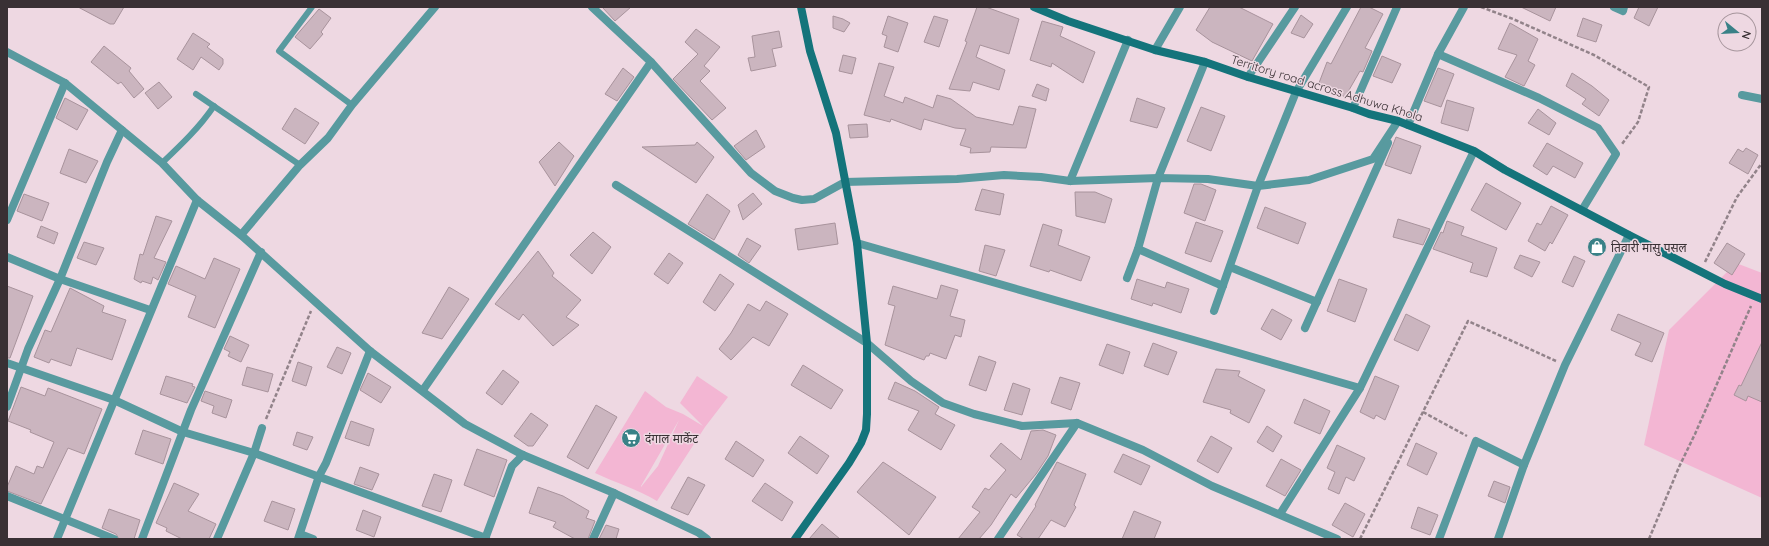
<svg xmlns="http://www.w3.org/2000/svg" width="1769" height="546" font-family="Quicksand,'Noto Sans Devanagari',sans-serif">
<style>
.green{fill:#f3b6d3;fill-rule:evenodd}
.building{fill:#cbb5bf;stroke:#a8939c}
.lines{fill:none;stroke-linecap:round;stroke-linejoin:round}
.path{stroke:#92838a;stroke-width:2.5;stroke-dasharray:4 2;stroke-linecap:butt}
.lane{stroke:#589a9f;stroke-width:6}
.street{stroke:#589a9f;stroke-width:8}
.secondary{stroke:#14747b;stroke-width:8}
.labels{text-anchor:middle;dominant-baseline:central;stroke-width:3;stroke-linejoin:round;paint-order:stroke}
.street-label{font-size:12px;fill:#393034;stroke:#eed8e2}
.poi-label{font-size:12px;fill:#393034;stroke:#eed8e2;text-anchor:start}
</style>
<rect width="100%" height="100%" fill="#eed8e2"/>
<g class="green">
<polygon points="1736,263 1762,273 1762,498 1644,445 1669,330"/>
<path d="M697,376L728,397L705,427L657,501C637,489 616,483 595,473L645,391L666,407L683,414L703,426L680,403ZM679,420L658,466L641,487V486Z"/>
</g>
<g class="building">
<polygon points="78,7 124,7 114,24 110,24"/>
<polygon points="602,7 631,7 615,21"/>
<polygon points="977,7 986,7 1019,19 1009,54 980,45 976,57 1005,70 999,90 973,82 970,91 949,89 967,42 965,41"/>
<polygon points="1210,7 1239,7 1273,24 1252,61 1212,42 1196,30"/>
<polygon points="1361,7 1369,7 1383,14 1365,48 1372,51 1363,72 1360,71 1345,97 1319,83 1327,62 1331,64"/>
<polygon points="1521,7 1556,7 1550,21"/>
<polygon points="1639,7 1658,7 1649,26 1634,18"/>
<polygon points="319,9 331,18 321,32 323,34 310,49 295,37"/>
<polygon points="1301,15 1313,24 1304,38 1291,33"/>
<polygon points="833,16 843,19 850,23 844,32 833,28"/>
<polygon points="888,16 908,23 898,52 884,47 887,36 882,34"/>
<polygon points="934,16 948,20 939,47 924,42"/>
<polygon points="1583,18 1602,25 1596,42 1577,36"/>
<polygon points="1042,21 1063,27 1060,36 1095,52 1083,83 1052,63 1051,67 1030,60"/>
<polygon points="1510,23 1538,39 1528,61 1535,65 1524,86 1505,77 1517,55 1498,49"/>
<polygon points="696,29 720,47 704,66 710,71 700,81 726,108 712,120 673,79 698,54 685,42"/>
<polygon points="779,31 782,47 772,49 776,66 751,71 748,58 755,57 752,36"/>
<polygon points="193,33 210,44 207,47 223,59 223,64 219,70 201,57 193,70 177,59"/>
<polygon points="104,46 131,68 129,71 144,89 134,98 121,82 118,84 91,62"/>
<polygon points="843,55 856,58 852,74 839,71"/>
<polygon points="1382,56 1401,64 1392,83 1373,76"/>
<polygon points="879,63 894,67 884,96 903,103 905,97 933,108 937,95 951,99 976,117 1013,125 1019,106 1036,109 1026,148 991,147 990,152 970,153 971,148 960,145 966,129 955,128 924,119 921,130 891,119 890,122 864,115"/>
<polygon points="623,68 634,77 617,101 605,94"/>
<polygon points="1438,68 1454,74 1441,107 1424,101"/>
<polygon points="1572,73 1592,86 1609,100 1599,116 1582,104 1586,99 1566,86"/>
<polygon points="159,82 172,97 158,109 145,93"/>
<polygon points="1037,84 1049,89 1046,101 1032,96"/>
<polygon points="65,98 88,110 77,130 56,118"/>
<polygon points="1137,98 1165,108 1157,128 1130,121"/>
<polygon points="1447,100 1474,108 1468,131 1441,123"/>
<polygon points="1201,107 1225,116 1211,151 1187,141"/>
<polygon points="295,108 319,123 305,144 282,129"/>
<polygon points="1538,109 1556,123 1549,135 1528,123"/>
<polygon points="867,124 868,137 850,138 848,125"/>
<polygon points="756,130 765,147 746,160 734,146"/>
<polygon points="1396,137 1421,146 1411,174 1385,165"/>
<polygon points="559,142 574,156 555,186 539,162"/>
<polygon points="697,142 714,157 696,183 642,147 695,145"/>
<polygon points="1547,143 1583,163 1575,178 1553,166 1547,175 1533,166"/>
<polygon points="1746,148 1758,155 1748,174 1729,163 1738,149 1743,152"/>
<polygon points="69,149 98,161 86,183 60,173"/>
<polygon points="1486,183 1521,203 1506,230 1471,210"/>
<polygon points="1194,184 1201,184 1216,190 1205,221 1184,213"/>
<polygon points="982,189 1004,194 1000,215 975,210"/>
<polygon points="1075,192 1095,192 1112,199 1105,223 1076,216"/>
<polygon points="753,193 762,204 743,220 738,205"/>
<polygon points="24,194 49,203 42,221 17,211"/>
<polygon points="707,194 730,211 714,240 688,224"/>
<polygon points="1551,206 1568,215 1552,244 1550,242 1545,251 1528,241 1537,223 1541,225"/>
<polygon points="1265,207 1306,223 1298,244 1257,228"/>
<polygon points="156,216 172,221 154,258 166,262 158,280 153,277 151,284 142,281 141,283 134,279 140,254 143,255"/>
<polygon points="1398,219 1430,229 1423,245 1393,237"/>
<polygon points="1447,221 1464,227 1461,235 1497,248 1487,277 1470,272 1473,263 1433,249 1441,232 1443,233"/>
<polygon points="1196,222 1223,231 1211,262 1185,253"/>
<polygon points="835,223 838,244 798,250 795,229"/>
<polygon points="1043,224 1062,230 1058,245 1090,257 1081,281 1050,270 1049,272 1030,266"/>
<polygon points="41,226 58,233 54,244 37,237"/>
<polygon points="593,232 611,247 592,274 570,255"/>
<polygon points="747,238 761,246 749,263 738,255"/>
<polygon points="84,242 104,248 96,265 77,258"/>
<polygon points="1727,243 1745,254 1732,275 1714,263"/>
<polygon points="985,245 1005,250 996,276 979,271"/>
<polygon points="538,251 554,273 552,276 581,300 566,317 579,325 553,346 523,314 519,320 495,304"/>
<polygon points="669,253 683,263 668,284 654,274"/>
<polygon points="1520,255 1540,262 1532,277 1514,268"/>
<polygon points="1574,256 1585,261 1573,287 1562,282"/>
<polygon points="214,258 240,269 215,328 188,317 196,296 168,284 176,266 205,279"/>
<polygon points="720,274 734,284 715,311 703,302"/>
<polygon points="1137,279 1165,288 1167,282 1189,289 1181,313 1153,303 1152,306 1131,299"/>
<polygon points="1339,279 1367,289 1355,322 1327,311"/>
<polygon points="941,285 958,290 950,316 965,320 961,337 955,335 946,359 930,353 929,356 926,356 924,360 885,345 895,306 888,304 893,286 937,299"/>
<polygon points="7,286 33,296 10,358 7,358"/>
<polygon points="449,287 469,299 442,339 422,333"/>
<polygon points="70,288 104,306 102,312 126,320 112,360 77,348 71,366 51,359 49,363 34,357 45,330 51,332"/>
<polygon points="766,301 788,314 769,346 753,337 731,360 719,349 731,333 748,304 760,311"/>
<polygon points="1272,309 1292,320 1281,340 1261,329"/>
<polygon points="1406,314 1430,326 1418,351 1394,340"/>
<polygon points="1618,314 1664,333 1652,362 1635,355 1641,343 1611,330"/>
<polygon points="230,336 249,345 241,362 228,356 230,352 224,349"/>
<polygon points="1762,342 1762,402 1748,396 1746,401 1734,395 1739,385 1741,386"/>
<polygon points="1153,343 1177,352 1168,375 1144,366"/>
<polygon points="1107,344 1130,352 1123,374 1099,365"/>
<polygon points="337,347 351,353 342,374 327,367"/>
<polygon points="979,356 996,362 986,391 969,385"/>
<polygon points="298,362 312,367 306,386 292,381"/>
<polygon points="803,365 843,390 831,409 791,385"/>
<polygon points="247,367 273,374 268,392 242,385"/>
<polygon points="1216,369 1240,371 1238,376 1265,390 1249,423 1230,413 1231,410 1203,402"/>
<polygon points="503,370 519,382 502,405 486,393"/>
<polygon points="368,373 391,387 381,403 360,390"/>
<polygon points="166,376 193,384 192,386 195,387 187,403 160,394"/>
<polygon points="1375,376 1399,386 1385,420 1376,415 1374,419 1360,412"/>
<polygon points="1060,377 1080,383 1071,410 1051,403"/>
<polygon points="895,382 915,391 939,407 935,414 955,425 941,450 908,430 919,411 888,399"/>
<polygon points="1013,383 1030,389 1022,415 1004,410"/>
<polygon points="21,387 45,396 48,388 102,409 84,454 68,448 41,504 7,491 7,487 16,466 34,474 37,466 43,468 54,442 30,432 31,430 8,421"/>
<polygon points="205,391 232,400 226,418 212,413 214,406 201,401"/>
<polygon points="1304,399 1330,411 1320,434 1294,423"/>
<polygon points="596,405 617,417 588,469 567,457"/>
<polygon points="531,413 548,425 533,446 528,446 514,436"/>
<polygon points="351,421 374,429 369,446 345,438"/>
<polygon points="1267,426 1282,436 1273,452 1257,442"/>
<polygon points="143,430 171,439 163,464 135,454"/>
<polygon points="1043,430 1056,435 1048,456 1036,474 1016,498 1011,494 991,525 979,539 958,539 980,512 972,507 985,488 989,490 1006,470 990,456 1001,443 1021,460 1031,431"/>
<polygon points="297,432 313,437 307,450 293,445"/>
<polygon points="800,436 829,456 817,474 788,453"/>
<polygon points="1211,436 1232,448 1218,473 1197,461"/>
<polygon points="736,441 764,460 753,477 725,459"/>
<polygon points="1416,443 1437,453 1427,475 1407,465"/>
<polygon points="1337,445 1365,458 1354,481 1346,477 1339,494 1328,489 1335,472 1327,468"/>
<polygon points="477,449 507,460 494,497 464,485"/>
<polygon points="1123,454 1150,466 1141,485 1114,472"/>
<polygon points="1281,459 1301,470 1285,496 1266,486"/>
<polygon points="883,462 936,497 909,535 857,492"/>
<polygon points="1057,462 1086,474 1074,505 1076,507 1065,527 1051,520 1038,539 1024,539 1017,535 1036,506 1035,505"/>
<polygon points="360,467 379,474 372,490 354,484"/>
<polygon points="434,474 452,480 441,512 422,506"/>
<polygon points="688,477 705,485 688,515 671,508"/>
<polygon points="1494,481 1510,487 1505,503 1488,496"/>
<polygon points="174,483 199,494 188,511 216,524 209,539 182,539 166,531 167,528 156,523"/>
<polygon points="765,483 793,502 782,521 752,501"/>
<polygon points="538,487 563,496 589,511 586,518 595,521 588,539 575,539 553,527 556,522 529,513"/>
<polygon points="272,501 295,509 288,530 264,521"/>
<polygon points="1345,503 1365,514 1353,537 1332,525"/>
<polygon points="1418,507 1438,515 1430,535 1411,528"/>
<polygon points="109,509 140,520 134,539 119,539 116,534 102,528"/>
<polygon points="363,510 381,517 374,537 356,530"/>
<polygon points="1134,511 1161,522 1154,539 1122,539"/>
<polygon points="822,524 840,539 809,539"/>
<polygon points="606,525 619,529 616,539 599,539"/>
</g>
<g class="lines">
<g class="path">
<polyline points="1481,7 1513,19 1594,55 1649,87 1638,122 1622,144"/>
<polyline points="1705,262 1737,197 1762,163"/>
<polyline points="1423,412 1467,436"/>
<polyline points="266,419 311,311"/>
<polyline points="1360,539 1468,321 1556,361"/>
<polyline points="1649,539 1679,467 1695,434 1751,306"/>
</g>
<g class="lane">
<polyline points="312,7 279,51 352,105"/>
<polyline points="196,94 300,165"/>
<path d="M162,163C181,145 199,128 214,106"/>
</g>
<g class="street">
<polyline points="592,7 651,62 751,173 775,191 793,198 802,200 814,199 845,182 957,179 1004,175 1041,177 1070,181 1158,178 1208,179 1258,186 1309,180 1373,159 1398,121"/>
<polyline points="1614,7 1623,11 1624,7"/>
<polyline points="1155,50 1180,7"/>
<polyline points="7,52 65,83 162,163 197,200 241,235 370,351 465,424 523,455 614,493 699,533 707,539"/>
<polyline points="1438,54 1539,98 1598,128 1616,154 1582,210"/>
<polyline points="1248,77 1295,7"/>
<polyline points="1742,95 1762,99"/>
<polyline points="1353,108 1397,7"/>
<polyline points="1408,125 1438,54 1464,7"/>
<polyline points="1070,181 1128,40"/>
<polyline points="616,185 867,343 911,381 943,403 974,414 1022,426 1077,423 1143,450 1212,486 1337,539"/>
<polyline points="7,220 65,83"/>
<polyline points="241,235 300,165 328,138 352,105 435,7"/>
<polyline points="857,243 1360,388"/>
<polyline points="1138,249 1223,286"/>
<polyline points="7,257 60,279 150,310"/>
<polyline points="1230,267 1317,302"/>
<polyline points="1127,278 1138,249 1158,178 1205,62"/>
<polyline points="1214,311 1258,186 1296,92 1347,7"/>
<polyline points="1305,328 1388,143"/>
<polyline points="7,363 114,400 183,432 254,453 486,538"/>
<polyline points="423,390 651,62"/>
<polyline points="7,407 28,349 60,279 107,162 122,130"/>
<polyline points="7,496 114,539"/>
<polyline points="1280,514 1360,388 1474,151"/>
<polyline points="300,534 313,539"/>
<polyline points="57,539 197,200"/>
<polyline points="142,539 191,410 261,252"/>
<polyline points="217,539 254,453 262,428"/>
<polyline points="298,539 319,476 326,463 370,351"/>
<polyline points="485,539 512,466 523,455"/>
<polyline points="593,539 614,493"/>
<polyline points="998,539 1077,423"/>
<polyline points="1439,539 1476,441 1524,465"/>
<polyline points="1498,539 1524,465 1565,365 1629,235"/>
</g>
<g class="secondary">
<polyline points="1034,7 1068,21 1155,50 1205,62 1248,77 1353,108 1369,114 1398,121 1474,151 1505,170 1629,235 1725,284 1762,299"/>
<polyline points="795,539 849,463 861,443 866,430 867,414 867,343 857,243 836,133 810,51 801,7"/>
</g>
</g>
<defs>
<g id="shop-disc" transform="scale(1)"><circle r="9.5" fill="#398187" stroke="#eed8e2"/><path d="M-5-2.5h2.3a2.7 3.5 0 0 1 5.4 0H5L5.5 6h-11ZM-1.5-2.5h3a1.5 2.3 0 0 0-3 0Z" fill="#fff"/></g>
<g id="supermarket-disc" transform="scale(1)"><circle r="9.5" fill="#398187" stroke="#eed8e2"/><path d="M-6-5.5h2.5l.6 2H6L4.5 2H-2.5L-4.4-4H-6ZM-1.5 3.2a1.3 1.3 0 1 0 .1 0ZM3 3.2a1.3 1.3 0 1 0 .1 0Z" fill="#fff"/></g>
</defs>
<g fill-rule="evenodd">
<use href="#shop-disc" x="1597" y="247"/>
<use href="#supermarket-disc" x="631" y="438"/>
</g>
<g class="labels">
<g class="street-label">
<text transform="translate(1327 88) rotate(17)">Territory road across Adhuwa Khola</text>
</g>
<g class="poi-label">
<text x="1611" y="247">तिवारी मासु पसल</text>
<text x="645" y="438">दंगाल मार्केट</text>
</g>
</g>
<rect width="1769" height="546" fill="none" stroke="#393034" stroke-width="16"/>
<g transform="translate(1737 32) rotate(108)"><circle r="19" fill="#eed8e2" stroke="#a6959c"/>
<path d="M0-3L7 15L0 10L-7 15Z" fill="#398187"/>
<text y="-6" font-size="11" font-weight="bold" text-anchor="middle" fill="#393034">N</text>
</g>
</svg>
